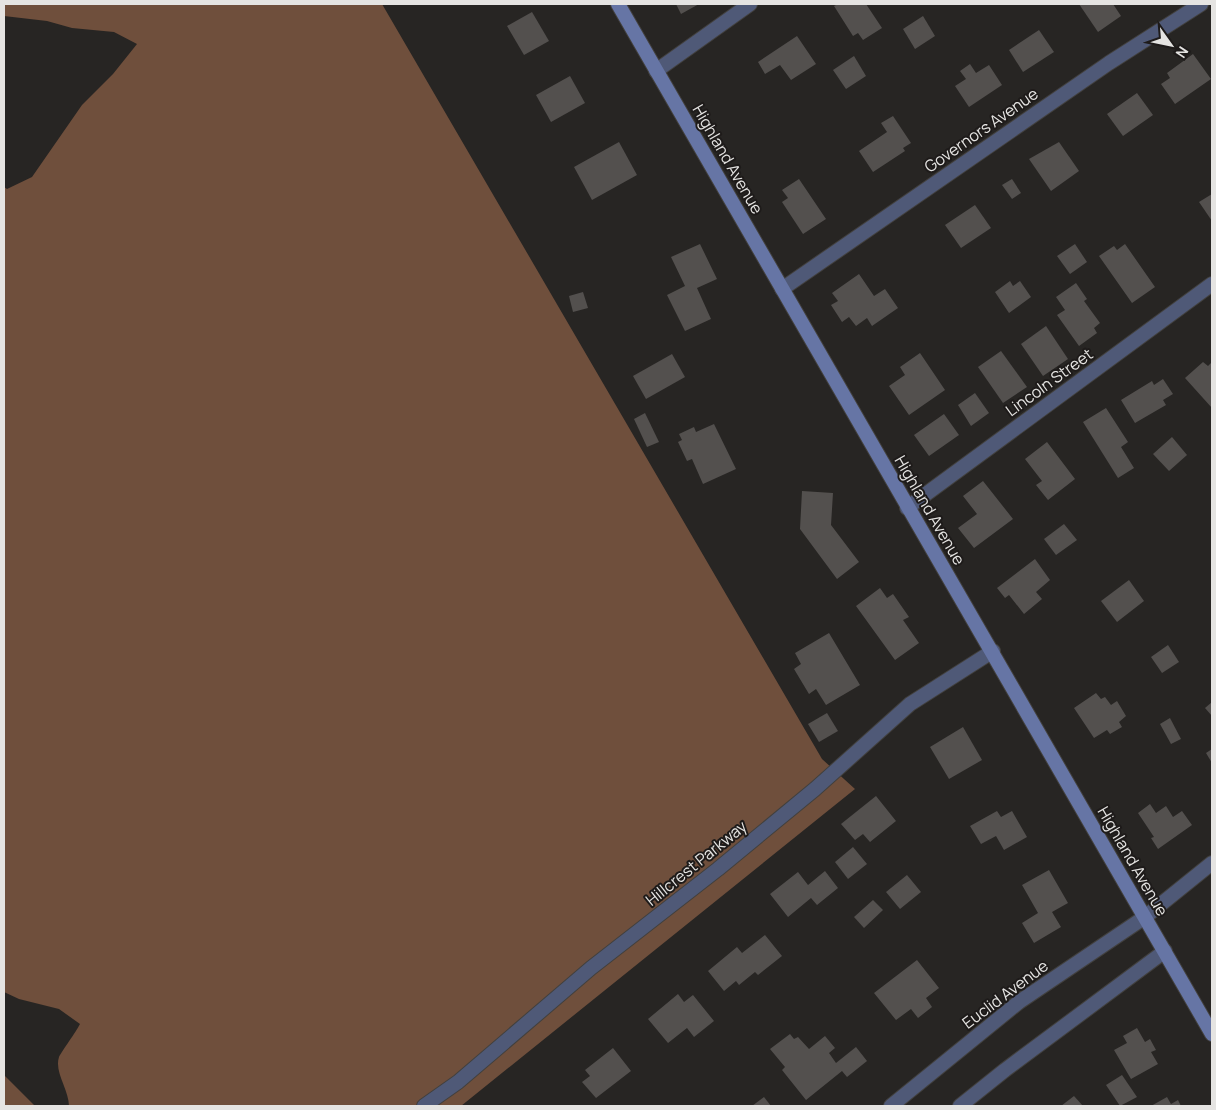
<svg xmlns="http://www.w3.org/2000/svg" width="1216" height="1110" font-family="Manrope,sans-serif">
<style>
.forest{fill:#6f4f3c}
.building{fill:#53504e}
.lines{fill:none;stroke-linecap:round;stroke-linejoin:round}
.minor-casing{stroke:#42403e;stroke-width:16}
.tertiary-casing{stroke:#42403e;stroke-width:16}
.secondary-casing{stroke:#42403e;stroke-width:16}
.minor{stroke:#4f5977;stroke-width:14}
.tertiary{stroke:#4f5977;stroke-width:14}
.secondary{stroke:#6675a5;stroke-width:14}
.labels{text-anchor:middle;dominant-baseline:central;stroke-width:4;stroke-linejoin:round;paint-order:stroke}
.street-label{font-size:16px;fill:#e5e4e2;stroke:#1e1b1a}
</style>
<rect width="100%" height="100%" fill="#272523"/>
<g class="forest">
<path d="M4,4H382L822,759L855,789L461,1106H69C69,1090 54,1072 59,1057C62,1051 76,1032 80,1024L59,1009L19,999L4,992V187L7,189L32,177L82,105L113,74L137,44L114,32L72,28L47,21L4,16Z"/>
<polygon points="4,1075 35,1106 4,1106"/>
</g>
<g class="building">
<polygon points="676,4 699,4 681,14"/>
<polygon points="838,4 866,4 882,28 863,40 858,33 853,36 834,6"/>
<polygon points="1079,4 1113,4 1121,16 1098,32"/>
<polygon points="532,12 549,41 524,55 507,26"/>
<polygon points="923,16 935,36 915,49 903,29"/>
<polygon points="1039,30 1054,52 1023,72 1009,50"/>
<polygon points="797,36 816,64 791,80 780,65 765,74 758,62"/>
<polygon points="1193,54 1211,79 1175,104 1161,84 1170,78 1167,73"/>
<polygon points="854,56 866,76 846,89 833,70"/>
<polygon points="970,64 976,73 989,65 1002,85 969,107 955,86 966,79 960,71"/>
<polygon points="570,76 585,103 551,122 536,95"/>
<polygon points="1137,93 1153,115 1123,136 1107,114"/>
<polygon points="893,116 911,143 903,148 905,151 873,172 859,151 887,132 881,123"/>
<polygon points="619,142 637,175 592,200 574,167"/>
<polygon points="1059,142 1079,171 1051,191 1029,159"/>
<polygon points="799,179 826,219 803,234 782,202 788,198 782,190"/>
<polygon points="1012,179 1021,193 1012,199 1002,185"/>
<polygon points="1212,194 1212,221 1199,202"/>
<polygon points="975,205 991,228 961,248 945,225"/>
<polygon points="700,244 717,279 697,288 711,319 685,331 667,295 685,286 671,257"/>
<polygon points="1075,244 1087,262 1070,274 1057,256"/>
<polygon points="1125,244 1155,287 1132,303 1099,256 1114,246 1117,250"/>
<polygon points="859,274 874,296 885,289 898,308 872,326 867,318 856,326 849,317 842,322 831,305 838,301 832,293"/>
<polygon points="1010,281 1013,286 1020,281 1031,297 1009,313 995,292"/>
<polygon points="1076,283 1087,299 1084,301 1100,323 1094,328 1097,333 1079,346 1057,315 1065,310 1056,297"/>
<polygon points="583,292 588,308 573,312 569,296"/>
<polygon points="1046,326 1068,359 1043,376 1021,344"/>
<polygon points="1001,351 1027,387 1003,403 978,367"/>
<polygon points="920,353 945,390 909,415 889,386 905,375 900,367"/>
<polygon points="672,354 685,377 646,399 633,376"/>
<polygon points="1203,362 1208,366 1212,362 1212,408 1185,378"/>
<polygon points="1163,379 1173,394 1163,400 1166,405 1135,423 1121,400 1152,381 1154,385"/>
<polygon points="975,393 989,413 971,426 958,405"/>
<polygon points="1106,408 1128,442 1121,447 1134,468 1118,478 1083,422"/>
<polygon points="645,413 659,442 647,447 634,419"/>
<polygon points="944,414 959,435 929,456 914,435"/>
<polygon points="714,424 736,469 703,484 692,459 687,461 678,442 682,440 679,434 694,427 696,432"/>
<polygon points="1172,437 1187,455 1169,471 1153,454"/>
<polygon points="1047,442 1075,479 1048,500 1036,485 1042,481 1025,459"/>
<polygon points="983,481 1013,519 974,548 958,528 977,514 963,496"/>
<polygon points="802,491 833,493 831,525 859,562 837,579 800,529"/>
<polygon points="1064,524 1077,540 1056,555 1044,539"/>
<polygon points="1035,559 1050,580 1036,592 1042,599 1024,614 1009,595 1005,598 997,588"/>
<polygon points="1129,580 1144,601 1117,622 1101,601"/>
<polygon points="880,588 887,598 893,594 909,617 903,620 919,643 895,660 856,606"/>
<polygon points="829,633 860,685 826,705 816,689 809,694 794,669 801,664 795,653"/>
<polygon points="1168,645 1179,662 1162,673 1151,657"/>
<polygon points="1096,693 1101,699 1105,697 1111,705 1117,701 1126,716 1119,722 1122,727 1110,734 1107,730 1094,738 1074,708"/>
<polygon points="1212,702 1212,716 1205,708"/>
<polygon points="827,713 838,731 819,742 808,724"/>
<polygon points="1170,718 1181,739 1171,744 1160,724"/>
<polygon points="963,727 982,760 949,779 930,747"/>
<polygon points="1212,749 1212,763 1206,753"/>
<polygon points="876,796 896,821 870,842 863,834 855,840 841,824"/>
<polygon points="1150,804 1156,813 1166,806 1173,817 1182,811 1192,825 1158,849 1151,838 1154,837 1138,813"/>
<polygon points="997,811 1001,817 1012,811 1027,837 1004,850 996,836 981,844 970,826"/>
<polygon points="853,847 867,864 848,879 835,862"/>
<polygon points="1049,870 1068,903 1052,912 1061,927 1034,943 1022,923 1038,913 1022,885"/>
<polygon points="825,871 838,888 817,905 811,898 788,917 770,894 798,872 808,885"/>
<polygon points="907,875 921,892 900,909 886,892"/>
<polygon points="873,900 883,910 864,928 854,917"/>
<polygon points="765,935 782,956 758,975 755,972 739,985 736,981 724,991 708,971 737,947 742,953"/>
<polygon points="917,960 939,988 926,998 932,1007 918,1018 911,1009 896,1020 874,993"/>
<polygon points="678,994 684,1002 693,995 714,1021 694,1037 687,1028 668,1043 648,1019"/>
<polygon points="1137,1028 1145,1042 1150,1039 1156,1050 1151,1052 1158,1064 1131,1079 1114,1050 1127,1043 1123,1036"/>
<polygon points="790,1034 794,1039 798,1037 809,1049 825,1036 835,1048 829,1053 836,1063 856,1047 867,1061 847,1077 842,1071 806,1100 782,1070 785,1067 770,1049"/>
<polygon points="613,1048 631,1071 596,1098 582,1082 590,1076 585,1070"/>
<polygon points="1122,1075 1137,1097 1120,1106 1106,1085"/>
<polygon points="1074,1096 1083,1106 1061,1106"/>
<polygon points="764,1097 771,1106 752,1106"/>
<polygon points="1167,1097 1171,1104 1178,1100 1181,1106 1151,1106"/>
</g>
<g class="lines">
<g class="minor-casing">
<g id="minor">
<polyline points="782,289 1109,63 1201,4"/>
<polyline points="907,508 1212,284"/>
<polyline points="424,1106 458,1082 591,968 718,869 815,789 910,704 993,651"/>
<polyline points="891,1106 1019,1002 1145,917 1212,863"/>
<polyline points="960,1106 1005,1070 1165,951"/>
</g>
</g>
<g class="tertiary-casing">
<polyline id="tertiary" points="656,71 750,4"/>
</g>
<g class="secondary-casing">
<polyline id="secondary" points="618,4 1212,1034"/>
</g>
<use href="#minor" class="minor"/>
<use href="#tertiary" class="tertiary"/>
<use href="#secondary" class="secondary"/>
</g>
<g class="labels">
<g class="street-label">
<text transform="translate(981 130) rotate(-35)">Governors Avenue</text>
<text transform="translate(728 159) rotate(60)">Highland Avenue</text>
<text transform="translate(1049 382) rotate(-36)">Lincoln Street</text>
<text transform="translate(930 510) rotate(60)">Highland Avenue</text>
<text transform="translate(1133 861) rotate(60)">Highland Avenue</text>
<text transform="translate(696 863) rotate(-39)">Hillcrest Parkway</text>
<text transform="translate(1005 994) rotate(-37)">Euclid Avenue</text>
</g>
</g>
<rect width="1216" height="1110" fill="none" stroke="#e5e4e2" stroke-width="10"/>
<g transform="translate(1171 45) rotate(123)" stroke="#1e1b1a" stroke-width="4" paint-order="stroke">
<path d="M0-4L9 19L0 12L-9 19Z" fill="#e5e4e2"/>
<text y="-8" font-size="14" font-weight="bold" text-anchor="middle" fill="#e5e4e2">N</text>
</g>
</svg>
